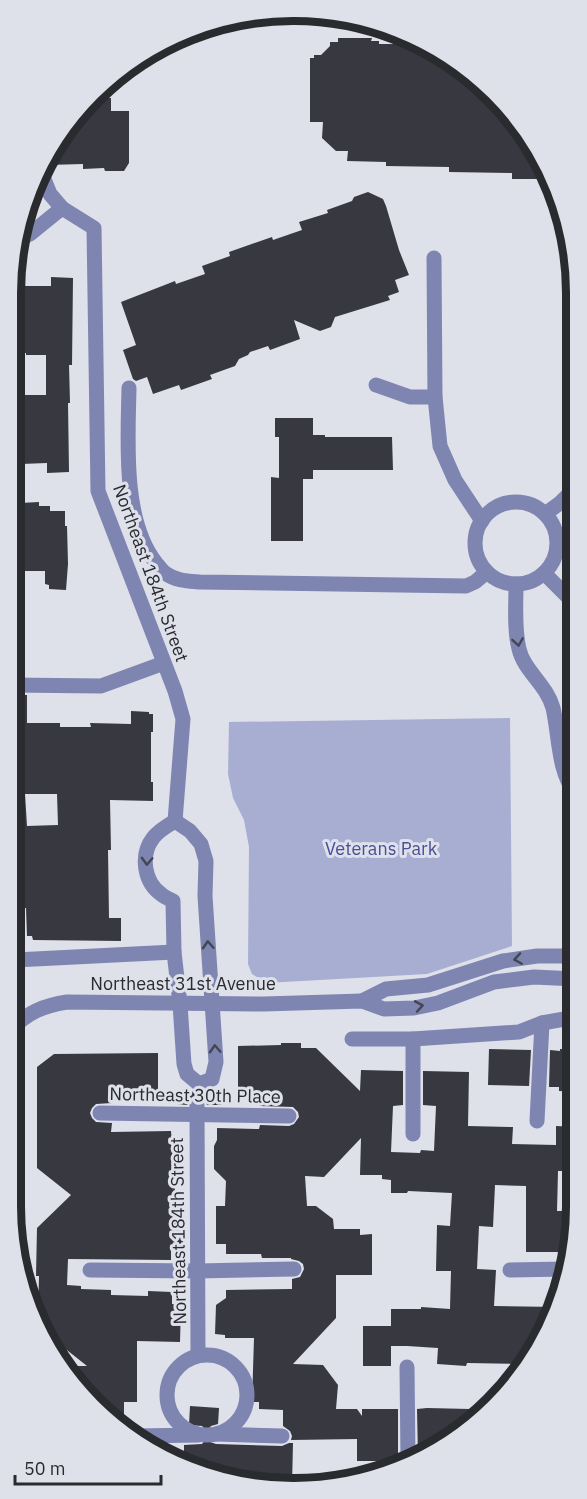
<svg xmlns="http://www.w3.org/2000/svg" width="587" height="1499" font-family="'IBM Plex Sans',sans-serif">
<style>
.green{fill:#a8aed2}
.building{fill:#373840;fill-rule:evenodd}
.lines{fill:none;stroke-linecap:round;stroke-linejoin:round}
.minor{stroke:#7f85b1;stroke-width:15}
.oneway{stroke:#444656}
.labels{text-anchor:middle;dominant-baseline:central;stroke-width:6;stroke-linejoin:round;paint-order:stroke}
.street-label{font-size:18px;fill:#2a2b2f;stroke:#dee0ea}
.park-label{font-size:18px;fill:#494e97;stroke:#dee0ea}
.rim{fill:none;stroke:#2a2b2f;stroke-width:8}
</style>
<rect width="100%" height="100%" fill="#dee0ea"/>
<polygon class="green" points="510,718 512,946 427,974 266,983 252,974 248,964 249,847 244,820 233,798 228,774 229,722"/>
<g class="building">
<polygon points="338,38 372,38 371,41 379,41 379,44 423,44 450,58 506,107 547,169 551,179 512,179 512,173 449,172 449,167 386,166 386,162 347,161 348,151 336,151 322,138 323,122 310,122 310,58 314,58 314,55 321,55 330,46 330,42 338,42"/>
<polygon points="111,98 111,111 129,111 129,163 124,171 105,171 104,168 83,169 83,164 47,165 81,107 91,99"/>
<polygon points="368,192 383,199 386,206 399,250 409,275 395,280 399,292 388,296 390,300 335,317 331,327 320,331 294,320 300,339 270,350 268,346 250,352 248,355 239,359 235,366 210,375 212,379 181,390 179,385 153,394 147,377 136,381 133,379 123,350 136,345 121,302 175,281 176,284 205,274 202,266 230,256 229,252 272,237 273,240 302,230 299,222 328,213 327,210 352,201 354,197"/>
<polygon points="51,277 73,278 72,365 69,365 70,403 68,403 69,472 47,473 47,463 21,464 21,461 10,462 10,398 21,397 21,395 46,395 46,355 26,355 26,353 10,353 11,289 25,288 25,286 51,286"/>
<polygon points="275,418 313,418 313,435 325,435 325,437 392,437 393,470 313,470 313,479 303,479 303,541 271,541 271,477 279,478 279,437 275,437"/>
<polygon points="39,502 39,506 50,506 50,511 65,511 65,526 67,526 68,564 66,590 49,589 49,585 45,584 45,571 21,571 21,569 10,569 10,505 21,505 20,503"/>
<path d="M10,695H27V723H60V727H91L90,723L131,724V711L149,712V714H153V732H151V782H153V801L110,800L111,850H108L109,918H121V941L33,940L32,936H27L26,908H10ZM25,794H57L58,825L27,826Z"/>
<polygon points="281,1043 301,1043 301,1048 316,1048 360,1091 361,1070 403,1071 403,1105 393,1106 391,1152 420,1153 421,1150 434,1151 436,1106 423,1105 423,1071 469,1072 468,1126 513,1127 512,1144 556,1145 556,1126 576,1127 576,1167 568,1167 568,1171 558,1171 557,1211 576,1211 569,1252 526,1252 526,1186 495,1185 493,1227 479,1226 477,1269 496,1270 494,1306 556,1307 525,1364 467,1363 466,1366 437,1364 438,1348 407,1346 391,1346 391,1366 363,1366 363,1326 391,1326 391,1309 421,1309 421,1307 450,1309 451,1271 436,1271 437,1225 450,1226 452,1193 408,1191 407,1193 391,1193 391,1180 382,1179 382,1175 360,1175 361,1138 324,1177 305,1176 307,1206 316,1206 333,1219 334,1229 360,1229 360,1235 372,1234 372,1275 336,1275 336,1318 293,1364 323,1365 338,1385 336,1409 357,1409 362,1416 362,1409 398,1409 398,1461 357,1461 357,1439 291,1440 292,1436 290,1431 283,1426 283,1410 259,1409 259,1402 252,1402 254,1338 225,1338 225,1335 215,1334 216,1305 226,1298 226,1290 292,1289 292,1279 300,1277 304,1269 303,1264 299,1261 291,1259 291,1258 262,1258 261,1254 226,1254 226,1244 216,1244 216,1206 225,1206 226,1181 214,1169 214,1146 217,1140 217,1128 259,1129 260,1125 289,1126 294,1124 299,1117 298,1112 293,1107 260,1106 260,1098 238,1098 238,1046 281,1045"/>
<polygon points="489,1049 531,1050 529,1086 488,1085"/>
<polygon points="560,1049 576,1049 576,1092 559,1091 559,1087 549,1087 550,1050 560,1051"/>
<polygon points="158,1053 158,1090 146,1094 146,1100 112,1101 112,1103 96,1104 92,1108 90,1113 92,1118 96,1122 112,1123 111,1132 171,1131 172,1145 182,1145 182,1184 175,1184 174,1215 184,1216 183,1245 171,1245 171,1260 68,1259 67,1285 81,1286 81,1289 111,1290 111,1295 148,1296 148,1291 172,1292 172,1304 181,1305 180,1342 137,1341 137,1402 124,1402 124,1418 112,1418 81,1392 66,1366 87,1366 48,1335 38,1319 39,1276 36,1276 37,1228 71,1195 37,1168 37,1067 54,1054"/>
<polygon points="177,1091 192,1091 198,1094 209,1091 222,1091 222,1105 207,1105 205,1100 198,1095 192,1097 187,1105 177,1104"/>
<polygon points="190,1406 219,1408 218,1424 211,1426 207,1431 202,1426 189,1425"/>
<polygon points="427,1408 470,1409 470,1420 435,1450 418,1457 417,1409"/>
<polygon points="207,1438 210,1442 216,1444 282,1446 289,1443 293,1443 292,1485 256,1486 184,1462 184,1445 202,1444"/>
</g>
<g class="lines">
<g class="minor">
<polyline points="42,174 50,194 62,208 94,228 98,491 175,691 183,719 175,821"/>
<polyline points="19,239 30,234 62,208"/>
<polyline points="434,258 435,397 440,446 455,480 482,521"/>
<polyline points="376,385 410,397 435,397"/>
<path d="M129,388C128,440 122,520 156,563C159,566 161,570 165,573C176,581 187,581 200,582L466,586L475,582L487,572"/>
<circle cx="516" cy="543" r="41"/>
<polyline points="545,514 560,503 575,488"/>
<polyline points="544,573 575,604"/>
<path d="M516,584C516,605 514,629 519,649C524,671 547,685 553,708C559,733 558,773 575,792"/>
<polyline points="10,685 101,686 164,663"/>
<path d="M175,821C167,826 159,830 153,838C140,855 144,882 161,894C164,897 169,899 173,901L174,952L180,1004L184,1064L187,1074L199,1084"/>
<polyline points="175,821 190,831 201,844 206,861 205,896 216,1062 212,1079 199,1084"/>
<polyline points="10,961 15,960 174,952"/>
<polyline points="362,1001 386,989 428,985 503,961 537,956 576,956"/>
<path d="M10,1030C29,1012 42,1006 67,1002L264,1004L362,1001L384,1009L414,1008L438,1003L494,982L534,977L576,979"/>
<polyline points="352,1039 413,1039 519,1032 542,1023 576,1017"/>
<polyline points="413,1039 413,1134"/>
<polyline points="197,1105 198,1355"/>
<polyline points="100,1113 289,1116"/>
<polyline points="537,1121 542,1023"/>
<polyline points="90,1270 198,1271 294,1269"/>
<polyline points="510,1270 566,1269"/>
<circle cx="207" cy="1395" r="40"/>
<polyline points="407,1367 408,1461"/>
<polyline points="216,1434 282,1436"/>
<polyline points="135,1436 198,1435"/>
</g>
</g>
<defs><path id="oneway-chevron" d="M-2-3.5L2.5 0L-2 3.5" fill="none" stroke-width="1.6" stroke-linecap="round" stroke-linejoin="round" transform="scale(1.5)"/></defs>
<g class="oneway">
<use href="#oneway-chevron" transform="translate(518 642) rotate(81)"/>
<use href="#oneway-chevron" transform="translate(147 861) rotate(92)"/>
<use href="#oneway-chevron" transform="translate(208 945) rotate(-93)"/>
<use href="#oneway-chevron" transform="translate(518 959) rotate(171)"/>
<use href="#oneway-chevron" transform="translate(419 1006) rotate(-10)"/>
<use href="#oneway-chevron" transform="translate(215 1049) rotate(-93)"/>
</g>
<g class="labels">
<g class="street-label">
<text transform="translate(151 573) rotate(70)">Northeast 184th Street</text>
<text x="183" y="983">Northeast 31st Avenue</text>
<text transform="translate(195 1095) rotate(1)">Northeast 30th Place</text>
<text transform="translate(178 1231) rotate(-91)">Northeast 184th Street</text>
</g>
<g class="park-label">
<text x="381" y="848">Veterans Park</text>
</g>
</g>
<path d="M0 0H587V1499H0ZM293 21H294A272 272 0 0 1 566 293V1206A272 272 0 0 1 294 1478H293A272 272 0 0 1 21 1206V293A272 272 0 0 1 293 21Z" fill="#dee0ea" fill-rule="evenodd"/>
<path class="rim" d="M293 21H294A272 272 0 0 1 566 293V1206A272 272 0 0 1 294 1478H293A272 272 0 0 1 21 1206V293A272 272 0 0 1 293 21Z"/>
<path d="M15 1475v9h146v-9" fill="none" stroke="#2a2b2f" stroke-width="3"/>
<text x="24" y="1475" font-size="18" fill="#2a2b2f" stroke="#dee0ea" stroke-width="4.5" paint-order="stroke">50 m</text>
</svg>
